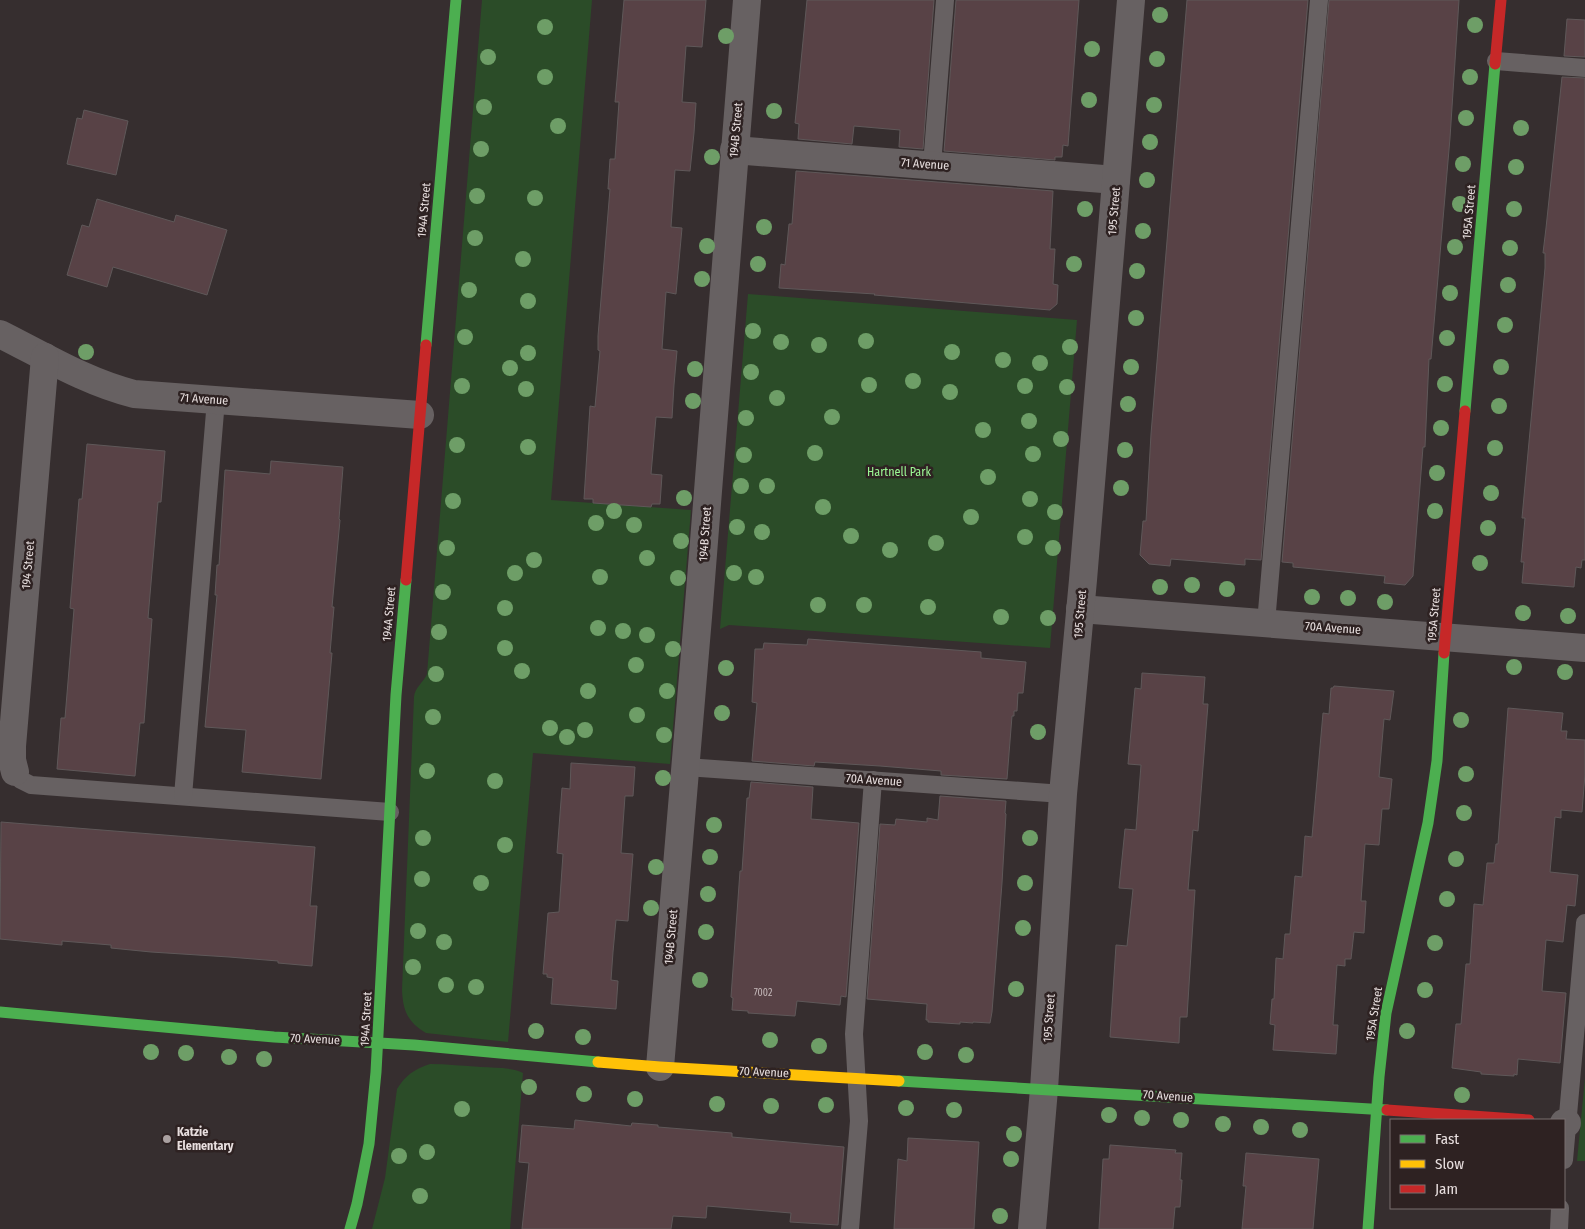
<svg xmlns="http://www.w3.org/2000/svg" width="1585" height="1229" font-family="'Fira Sans Condensed',sans-serif">
<style>
.green{fill:#2b4c28}
.building{fill:#584246;stroke:#5f5859}
.lines{fill:none;stroke-linecap:round;stroke-linejoin:round}
.lane{stroke:#676162;stroke-width:18}
.street{stroke:#676162;stroke-width:28}
.fast{stroke:#4caf50;stroke-width:11}
.slow{stroke:#ffc107;stroke-width:11}
.jam{stroke:#c62828;stroke-width:11}
.tree{fill:#6e9e67}
.poi-dot{fill:#aaa1a1;stroke:#2e2222;stroke-width:2}
.labels{text-anchor:middle;dominant-baseline:central;stroke-width:5;stroke-linejoin:round;paint-order:stroke}
.number-label{font-size:10px;fill:#c4b8b9}
.street-label{font-size:12px;fill:#e8dfdf;stroke:#2e2222}
.park-label{font-size:12px;fill:#9cf995;stroke:#2e2222}
.poi-label{font-size:12px;font-weight:bold;fill:#e8dfdf;stroke:#2e2222;text-anchor:start}
</style>
<rect width="100%" height="100%" fill="#362e2f"/>
<g class="green">
<path d="M482,0H592L551,500L691,510L670,764L533,753L508,1042L426,1033C408,1022 403,1012 402,990L414,697C415,687 423,683 427,674Z"/>
<polygon points="748,294 1077,320 1050,648 729,625 720,629"/>
<path d="M430,1064C447,1064 464,1066 481,1067C494,1068 512,1067 523,1073L510,1229H372L385,1178L397,1089C405,1076 414,1069 430,1064Z"/>
<polygon points="1585,1078 1585,1161 1577,1161"/>
</g>
<g class="building">
<polygon points="624,0 706,0 702,47 686,46 682,102 696,103 694,133 690,171 675,170 671,227 682,228 676,294 666,292 662,349 677,351 674,385 672,418 656,417 651,474 662,475 660,504 652,504 651,507 593,503 593,499 584,499 590,406 595,407 600,351 598,350 598,336 610,189 608,189 610,159 615,159 619,102 615,102"/>
<polygon points="807,0 934,0 923,149 899,147 900,130 854,126 852,144 798,139 799,124 795,123"/>
<polygon points="956,0 1079,0 1068,146 1063,145 1062,157 1055,157 1055,160 944,151"/>
<polygon points="1187,0 1308,0 1261,560 1245,559 1245,565 1171,559 1170,566 1149,564 1140,555 1143,521 1146,521 1151,434"/>
<polygon points="1329,0 1459,0 1450,138 1431,359 1429,359 1425,447 1423,447 1413,576 1405,585 1384,583 1385,576 1304,568 1293,567 1293,563 1282,562"/>
<polygon points="1567,19 1585,20 1585,57 1564,56"/>
<polygon points="1562,77 1585,78 1585,560 1582,560 1581,568 1576,567 1574,587 1522,583 1524,562 1521,562 1525,518 1522,518 1545,268 1545,253 1543,253 1546,228"/>
<polygon points="84,110 128,121 116,175 67,164 77,118 82,119"/>
<polygon points="796,171 1053,191 1050,249 1055,249 1053,284 1058,285 1057,304 1050,310 874,295 875,294 779,288 781,264 785,265 789,224 792,224"/>
<polygon points="97,199 174,222 176,215 227,230 207,295 113,267 107,287 67,275 82,225 89,227"/>
<polygon points="87,444 165,451 161,502 158,502 148,618 152,619 144,723 140,723 135,776 57,769 61,718 65,718 74,609 70,608 79,499 82,499"/>
<polygon points="271,461 343,467 339,519 340,520 332,607 334,607 330,653 332,653 321,779 242,772 246,730 205,727 217,595 215,595 217,565 219,565 225,470 270,474"/>
<polygon points="808,639 981,652 981,658 1026,662 1023,693 1018,693 1017,711 1014,711 1014,716 1012,716 1007,779 941,775 941,771 880,766 815,762 814,766 752,761 757,703 752,702 755,649 763,649 764,643 807,645"/>
<polygon points="1142,673 1205,677 1203,704 1208,704 1198,831 1193,830 1188,890 1195,890 1187,1017 1180,1017 1179,1043 1110,1037 1116,945 1127,946 1133,889 1119,888 1125,829 1136,830 1141,765 1128,764 1135,688 1141,689"/>
<polygon points="1334,686 1394,691 1390,720 1384,719 1379,777 1392,779 1389,809 1382,809 1379,845 1365,844 1361,901 1366,901 1364,933 1354,932 1351,959 1345,959 1345,966 1337,965 1333,1025 1338,1025 1336,1054 1273,1050 1275,1025 1270,1024 1272,999 1274,999 1276,958 1283,959 1285,934 1290,934 1295,876 1302,877 1305,836 1312,837 1323,713 1329,714 1331,688 1333,688"/>
<polygon points="1508,708 1563,713 1561,731 1567,731 1566,739 1585,740 1585,774 1582,812 1561,810 1561,818 1555,817 1550,872 1578,875 1575,906 1567,905 1563,942 1546,940 1542,991 1566,993 1560,1063 1518,1059 1517,1075 1514,1074 1514,1076 1481,1074 1481,1072 1452,1068 1456,1024 1461,1024 1466,964 1470,964 1474,904 1483,905 1487,863 1494,863 1496,844 1498,844"/>
<polygon points="571,763 635,767 633,796 625,796 621,853 633,854 628,921 616,920 613,952 611,980 618,981 616,1009 551,1004 553,978 547,977 547,974 543,974 548,913 559,912 563,854 557,853 562,788 570,789"/>
<polygon points="751,782 813,787 811,819 859,823 846,997 841,996 840,1005 797,1001 795,1016 748,1013 748,1011 732,1010 733,998 731,997 740,871 742,871 747,798 749,798"/>
<polygon points="940,796 1006,801 1005,813 1006,814 1002,883 992,1012 990,1023 973,1022 973,1023 960,1022 960,1024 928,1022 928,1020 926,1020 927,1004 867,999 880,824 895,825 896,819 927,822 927,818 938,820"/>
<polygon points="1,822 315,847 310,906 317,906 312,966 278,963 278,961 229,957 151,952 111,948 111,945 62,941 62,945 0,939"/>
<polygon points="575,1120 631,1126 632,1123 658,1125 658,1127 732,1133 732,1137 844,1147 838,1225 790,1222 791,1213 707,1206 706,1218 673,1216 671,1229 522,1229 529,1163 519,1162 522,1125 574,1129"/>
<polygon points="908,1138 979,1142 974,1229 894,1229 898,1159 907,1161"/>
<polygon points="1110,1145 1176,1150 1175,1153 1182,1153 1180,1180 1182,1180 1180,1207 1175,1207 1173,1229 1099,1229 1103,1159 1109,1159"/>
<polygon points="1246,1153 1319,1159 1313,1229 1242,1229 1246,1186 1243,1186"/>
</g>
<g class="lines">
<g class="lane">
<polyline points="1496,61 1585,68"/>
<polyline points="932,165 945,0"/>
<polyline points="1266,623 1319,0"/>
<polyline points="686,767 1063,794"/>
<polyline points="15,772 21,780 31,785 390,812"/>
<polyline points="183,796 216,400"/>
<polyline points="1564,1160 1585,923"/>
<polyline points="850,1229 859,1121 854,1034 873,780"/>
<polyline points="1559,1229 1560,1208"/>
</g>
<g class="street">
<polyline points="734,150 1116,180"/>
<path d="M0,334C44,356 86,382 134,394L420,415"/>
<polyline points="1080,609 1585,648"/>
<polyline points="15,772 12,760 12,746 45,357"/>
<polyline points="660,1067 698,617 747,0"/>
<polyline points="1564,1123 1567,1123"/>
<polyline points="1032,1229 1044,1089 1063,794 1083,580 1131,0"/>
</g>
<g class="fast">
<polyline points="426,345 456,0"/>
<polyline points="1465,411 1495,64"/>
<polyline points="0,1012 274,1037 414,1045 598,1062"/>
<polyline points="899,1081 1387,1110"/>
<polyline points="350,1229 357,1204 369,1144 376,1072 396,695 406,580"/>
<polyline points="1368,1229 1379,1077 1386,1013 1428,823 1437,761 1444,653"/>
</g>
<polyline class="slow" points="598,1062 660,1067 899,1081"/>
<g class="jam">
<polyline points="1495,64 1501,0"/>
<polyline points="406,580 426,345"/>
<polyline points="1444,653 1465,411"/>
<polyline points="1387,1110 1529,1120"/>
</g>
</g>
<g class="tree">
<circle cx="1160" cy="15" r="8"/>
<circle cx="1475" cy="25" r="8"/>
<circle cx="545" cy="27" r="8"/>
<circle cx="726" cy="36" r="8"/>
<circle cx="1092" cy="49" r="8"/>
<circle cx="488" cy="57" r="8"/>
<circle cx="1157" cy="59" r="8"/>
<circle cx="545" cy="77" r="8"/>
<circle cx="1470" cy="77" r="8"/>
<circle cx="1089" cy="100" r="8"/>
<circle cx="1154" cy="105" r="8"/>
<circle cx="484" cy="107" r="8"/>
<circle cx="774" cy="111" r="8"/>
<circle cx="1466" cy="118" r="8"/>
<circle cx="558" cy="126" r="8"/>
<circle cx="1521" cy="128" r="8"/>
<circle cx="1150" cy="142" r="8"/>
<circle cx="481" cy="149" r="8"/>
<circle cx="712" cy="157" r="8"/>
<circle cx="1463" cy="164" r="8"/>
<circle cx="1516" cy="167" r="8"/>
<circle cx="1147" cy="180" r="8"/>
<circle cx="477" cy="196" r="8"/>
<circle cx="535" cy="198" r="8"/>
<circle cx="1460" cy="204" r="8"/>
<circle cx="1085" cy="209" r="8"/>
<circle cx="1514" cy="209" r="8"/>
<circle cx="764" cy="227" r="8"/>
<circle cx="1143" cy="231" r="8"/>
<circle cx="475" cy="238" r="8"/>
<circle cx="707" cy="246" r="8"/>
<circle cx="1455" cy="247" r="8"/>
<circle cx="1510" cy="248" r="8"/>
<circle cx="523" cy="259" r="8"/>
<circle cx="758" cy="264" r="8"/>
<circle cx="1074" cy="264" r="8"/>
<circle cx="1137" cy="271" r="8"/>
<circle cx="702" cy="279" r="8"/>
<circle cx="1508" cy="285" r="8"/>
<circle cx="469" cy="290" r="8"/>
<circle cx="1450" cy="293" r="8"/>
<circle cx="528" cy="301" r="8"/>
<circle cx="1136" cy="318" r="8"/>
<circle cx="1505" cy="325" r="8"/>
<circle cx="753" cy="331" r="8"/>
<circle cx="465" cy="337" r="8"/>
<circle cx="1447" cy="338" r="8"/>
<circle cx="866" cy="341" r="8"/>
<circle cx="781" cy="342" r="8"/>
<circle cx="819" cy="345" r="8"/>
<circle cx="1070" cy="347" r="8"/>
<circle cx="86" cy="352" r="8"/>
<circle cx="952" cy="352" r="8"/>
<circle cx="528" cy="353" r="8"/>
<circle cx="1003" cy="360" r="8"/>
<circle cx="1040" cy="363" r="8"/>
<circle cx="1131" cy="367" r="8"/>
<circle cx="1501" cy="367" r="8"/>
<circle cx="510" cy="368" r="8"/>
<circle cx="695" cy="369" r="8"/>
<circle cx="751" cy="372" r="8"/>
<circle cx="913" cy="381" r="8"/>
<circle cx="1445" cy="384" r="8"/>
<circle cx="869" cy="385" r="8"/>
<circle cx="462" cy="386" r="8"/>
<circle cx="1025" cy="386" r="8"/>
<circle cx="1067" cy="387" r="8"/>
<circle cx="526" cy="389" r="8"/>
<circle cx="950" cy="392" r="8"/>
<circle cx="777" cy="398" r="8"/>
<circle cx="693" cy="401" r="8"/>
<circle cx="1128" cy="404" r="8"/>
<circle cx="1499" cy="406" r="8"/>
<circle cx="832" cy="417" r="8"/>
<circle cx="746" cy="418" r="8"/>
<circle cx="1029" cy="421" r="8"/>
<circle cx="1441" cy="428" r="8"/>
<circle cx="983" cy="430" r="8"/>
<circle cx="1061" cy="439" r="8"/>
<circle cx="457" cy="445" r="8"/>
<circle cx="528" cy="447" r="8"/>
<circle cx="1495" cy="448" r="8"/>
<circle cx="1125" cy="450" r="8"/>
<circle cx="815" cy="453" r="8"/>
<circle cx="1033" cy="454" r="8"/>
<circle cx="744" cy="455" r="8"/>
<circle cx="1437" cy="473" r="8"/>
<circle cx="988" cy="477" r="8"/>
<circle cx="741" cy="486" r="8"/>
<circle cx="767" cy="486" r="8"/>
<circle cx="1121" cy="488" r="8"/>
<circle cx="1491" cy="493" r="8"/>
<circle cx="684" cy="498" r="8"/>
<circle cx="1030" cy="499" r="8"/>
<circle cx="453" cy="501" r="8"/>
<circle cx="823" cy="507" r="8"/>
<circle cx="614" cy="511" r="8"/>
<circle cx="1435" cy="511" r="8"/>
<circle cx="1055" cy="512" r="8"/>
<circle cx="971" cy="517" r="8"/>
<circle cx="596" cy="523" r="8"/>
<circle cx="634" cy="525" r="8"/>
<circle cx="737" cy="527" r="8"/>
<circle cx="1488" cy="528" r="8"/>
<circle cx="762" cy="532" r="8"/>
<circle cx="851" cy="536" r="8"/>
<circle cx="1025" cy="537" r="8"/>
<circle cx="681" cy="541" r="8"/>
<circle cx="936" cy="543" r="8"/>
<circle cx="447" cy="548" r="8"/>
<circle cx="1053" cy="548" r="8"/>
<circle cx="890" cy="550" r="8"/>
<circle cx="647" cy="558" r="8"/>
<circle cx="534" cy="560" r="8"/>
<circle cx="1480" cy="563" r="8"/>
<circle cx="515" cy="573" r="8"/>
<circle cx="734" cy="573" r="8"/>
<circle cx="600" cy="577" r="8"/>
<circle cx="756" cy="577" r="8"/>
<circle cx="678" cy="578" r="8"/>
<circle cx="1192" cy="585" r="8"/>
<circle cx="1160" cy="587" r="8"/>
<circle cx="1227" cy="589" r="8"/>
<circle cx="443" cy="592" r="8"/>
<circle cx="1312" cy="597" r="8"/>
<circle cx="1348" cy="598" r="8"/>
<circle cx="1385" cy="602" r="8"/>
<circle cx="818" cy="605" r="8"/>
<circle cx="864" cy="605" r="8"/>
<circle cx="928" cy="607" r="8"/>
<circle cx="505" cy="608" r="8"/>
<circle cx="1523" cy="613" r="8"/>
<circle cx="1568" cy="616" r="8"/>
<circle cx="1001" cy="617" r="8"/>
<circle cx="1048" cy="618" r="8"/>
<circle cx="598" cy="628" r="8"/>
<circle cx="623" cy="631" r="8"/>
<circle cx="439" cy="632" r="8"/>
<circle cx="647" cy="635" r="8"/>
<circle cx="505" cy="648" r="8"/>
<circle cx="673" cy="649" r="8"/>
<circle cx="636" cy="665" r="8"/>
<circle cx="1514" cy="667" r="8"/>
<circle cx="726" cy="668" r="8"/>
<circle cx="522" cy="671" r="8"/>
<circle cx="1565" cy="672" r="8"/>
<circle cx="436" cy="674" r="8"/>
<circle cx="588" cy="691" r="8"/>
<circle cx="667" cy="691" r="8"/>
<circle cx="722" cy="713" r="8"/>
<circle cx="637" cy="715" r="8"/>
<circle cx="433" cy="717" r="8"/>
<circle cx="1461" cy="720" r="8"/>
<circle cx="550" cy="728" r="8"/>
<circle cx="585" cy="730" r="8"/>
<circle cx="1038" cy="732" r="8"/>
<circle cx="664" cy="735" r="8"/>
<circle cx="567" cy="737" r="8"/>
<circle cx="427" cy="771" r="8"/>
<circle cx="1466" cy="774" r="8"/>
<circle cx="663" cy="778" r="8"/>
<circle cx="495" cy="781" r="8"/>
<circle cx="1464" cy="813" r="8"/>
<circle cx="714" cy="825" r="8"/>
<circle cx="423" cy="838" r="8"/>
<circle cx="1030" cy="838" r="8"/>
<circle cx="505" cy="845" r="8"/>
<circle cx="710" cy="857" r="8"/>
<circle cx="1456" cy="859" r="8"/>
<circle cx="656" cy="867" r="8"/>
<circle cx="422" cy="879" r="8"/>
<circle cx="481" cy="883" r="8"/>
<circle cx="1025" cy="883" r="8"/>
<circle cx="708" cy="894" r="8"/>
<circle cx="1447" cy="899" r="8"/>
<circle cx="651" cy="908" r="8"/>
<circle cx="1023" cy="928" r="8"/>
<circle cx="418" cy="931" r="8"/>
<circle cx="706" cy="932" r="8"/>
<circle cx="444" cy="942" r="8"/>
<circle cx="1435" cy="943" r="8"/>
<circle cx="413" cy="967" r="8"/>
<circle cx="700" cy="980" r="8"/>
<circle cx="446" cy="985" r="8"/>
<circle cx="476" cy="987" r="8"/>
<circle cx="1016" cy="989" r="8"/>
<circle cx="1425" cy="990" r="8"/>
<circle cx="536" cy="1031" r="8"/>
<circle cx="1407" cy="1031" r="8"/>
<circle cx="583" cy="1037" r="8"/>
<circle cx="770" cy="1040" r="8"/>
<circle cx="819" cy="1046" r="8"/>
<circle cx="151" cy="1052" r="8"/>
<circle cx="925" cy="1052" r="8"/>
<circle cx="186" cy="1053" r="8"/>
<circle cx="966" cy="1055" r="8"/>
<circle cx="229" cy="1057" r="8"/>
<circle cx="264" cy="1059" r="8"/>
<circle cx="529" cy="1087" r="8"/>
<circle cx="584" cy="1094" r="8"/>
<circle cx="1462" cy="1095" r="8"/>
<circle cx="635" cy="1099" r="8"/>
<circle cx="717" cy="1104" r="8"/>
<circle cx="826" cy="1105" r="8"/>
<circle cx="771" cy="1106" r="8"/>
<circle cx="906" cy="1108" r="8"/>
<circle cx="462" cy="1109" r="8"/>
<circle cx="954" cy="1110" r="8"/>
<circle cx="1109" cy="1115" r="8"/>
<circle cx="1142" cy="1118" r="8"/>
<circle cx="1181" cy="1120" r="8"/>
<circle cx="1223" cy="1124" r="8"/>
<circle cx="1261" cy="1127" r="8"/>
<circle cx="1300" cy="1130" r="8"/>
<circle cx="1014" cy="1134" r="8"/>
<circle cx="427" cy="1152" r="8"/>
<circle cx="399" cy="1156" r="8"/>
<circle cx="1011" cy="1159" r="8"/>
<circle cx="420" cy="1196" r="8"/>
<circle cx="1000" cy="1216" r="8"/>
</g>
<circle class="poi-dot" cx="167" cy="1139" r="5"/>
<g class="labels">
<g class="number-label">
<text x="763" y="993">7002</text>
</g>
<g class="street-label">
<text transform="translate(736 130) rotate(-85)">194B Street</text>
<text transform="translate(925 164) rotate(4)">71 Avenue</text>
<text transform="translate(424 210) rotate(-85)">194A Street</text>
<text transform="translate(1114 211) rotate(-85)">195 Street</text>
<text transform="translate(1469 212) rotate(-85)">195A Street</text>
<text transform="translate(204 399) rotate(4)">71 Avenue</text>
<text transform="translate(705 534) rotate(-86)">194B Street</text>
<text transform="translate(28 565) rotate(-85)">194 Street</text>
<text transform="translate(389 614) rotate(-85)">194A Street</text>
<text transform="translate(1080 614) rotate(-85)">195 Street</text>
<text transform="translate(1434 615) rotate(-85)">195A Street</text>
<text transform="translate(1333 628) rotate(4)">70A Avenue</text>
<text transform="translate(874 780) rotate(4)">70A Avenue</text>
<text transform="translate(671 937) rotate(-85)">194B Street</text>
<text transform="translate(1374 1014) rotate(-81)">195A Street</text>
<text transform="translate(1049 1018) rotate(-86)">195 Street</text>
<text transform="translate(366 1019) rotate(-87)">194A Street</text>
<text transform="translate(315 1039) rotate(3)">70 Avenue</text>
<text transform="translate(764 1072) rotate(3)">70 Avenue</text>
<text transform="translate(1168 1096) rotate(4)">70 Avenue</text>
</g>
<g class="park-label">
<text x="899" y="472">Hartnell Park</text>
</g>
<g class="poi-label">
<text x="177" y="1132">Katzie<tspan x="177" dy="14">Elementary</tspan></text>
</g>
</g>
<rect x="1390" y="1119" width="175" height="90" fill="#2e2222" stroke="#786e6e"/>
<rect x="1400" y="1135" width="25" height="8" fill="#4caf50" stroke="#786e6e"/>
<text x="1435" y="1144" font-size="15" fill="#e8dfdf">Fast</text>
<rect x="1400" y="1160" width="25" height="8" fill="#ffc107" stroke="#786e6e"/>
<text x="1435" y="1169" font-size="15" fill="#e8dfdf">Slow</text>
<rect x="1400" y="1185" width="25" height="8" fill="#c62828" stroke="#786e6e"/>
<text x="1435" y="1194" font-size="15" fill="#e8dfdf">Jam</text>
</svg>
